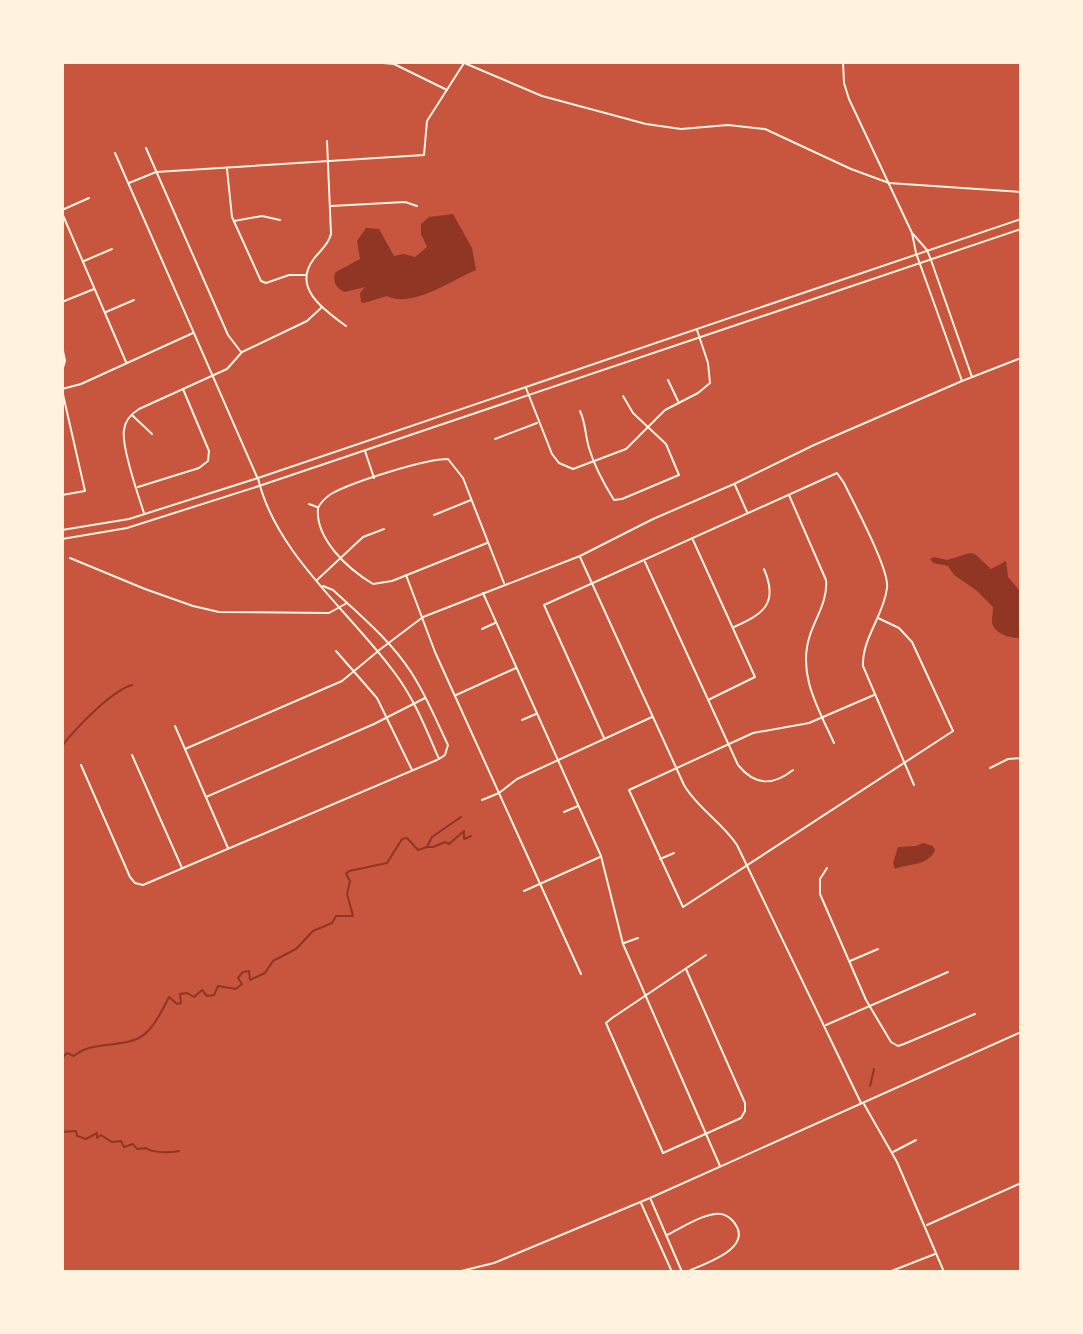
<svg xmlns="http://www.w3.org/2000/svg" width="1083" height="1334" font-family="Spectral,serif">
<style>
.water{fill:#8f3625}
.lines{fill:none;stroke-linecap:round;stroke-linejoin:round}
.stream{stroke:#8f3625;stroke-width:2}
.minor{stroke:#fff3e0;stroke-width:2}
.tertiary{stroke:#fff3e0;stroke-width:2}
.secondary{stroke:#fff3e0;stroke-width:2}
</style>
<rect width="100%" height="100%" fill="#c8553d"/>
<g class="water">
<path d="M453,214L472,248L476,270C452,280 411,309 387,296L364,303L361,302L360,293L365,287L345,292C337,290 331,280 336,272L360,259L357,241L366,228L379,229L394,256L404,254L415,257L427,247L421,234V224L429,217Z"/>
<path d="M970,553L975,554L991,569L1006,561L1008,577L1021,592V638C1011,639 992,633 992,621C992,616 993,612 993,607L976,590L954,575L948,566L933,563L930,559L934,557L947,560Z"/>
<path d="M923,843L933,846L935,850C928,867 908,863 895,869L893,863L898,847L916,846Z"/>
</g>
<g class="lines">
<g class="stream">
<path d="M62,746C76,728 111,691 132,685"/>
<polyline points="427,847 433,847 445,842 449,844 464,831 464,839 471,836"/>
<path d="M62,1058L67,1053L74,1056C94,1038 130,1051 148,1031C157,1022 163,1009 169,997L177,1004L181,1003L180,994L187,993L194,997L202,990L207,996L214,995L218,986L236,989L242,984L238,978L243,972L249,971L250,980L265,973L273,961L296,949L313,931L332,923L336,916H353L347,894L350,881L346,874L349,871L387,863L402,839L407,838L418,850L427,847L432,837L461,817"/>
<polyline points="870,1086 874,1069"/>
<path d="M62,1132L76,1131L77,1136L86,1139L97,1133V1138L101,1135L112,1142L121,1141L124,1147L133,1144L137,1149L146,1148C153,1153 169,1153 179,1151"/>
</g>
<g class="minor">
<polyline points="462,62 542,96 646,124 681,129 728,125 765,129 851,169 889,183 1021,192"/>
<polyline points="383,63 394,64 447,90"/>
<path d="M327,141L331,234C328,246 320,250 313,260C292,289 326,311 346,326"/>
<polyline points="62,148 63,147"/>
<polyline points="146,148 228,335 241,352"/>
<polyline points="115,153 257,477"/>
<polyline points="227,169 232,217 261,281 266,283 289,275 306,275"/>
<polyline points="129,183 156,172 424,155 427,121 464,63"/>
<polyline points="331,206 405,202 417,206"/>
<polyline points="62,210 89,198"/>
<polyline points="62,213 126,362"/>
<polyline points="234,221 262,216 280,220"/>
<polyline points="84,261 112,249"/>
<polyline points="62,302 94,289"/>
<polyline points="106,312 134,300"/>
<polyline points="62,346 65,361 62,371"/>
<polyline points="668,380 678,401"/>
<polyline points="526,388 552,454 559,463 573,469 626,449 665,410 698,393 710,383 708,363 697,330"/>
<polyline points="62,389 81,384 193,333"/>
<polyline points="62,390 85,491 62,495"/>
<path d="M580,411C586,424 585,435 589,448C594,465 604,484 614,500L622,499L679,475L666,444L633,413L623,396"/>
<polyline points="132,415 152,434"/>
<polyline points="495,439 537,423"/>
<polyline points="365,451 374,478"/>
<polyline points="735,485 747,512"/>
<polyline points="138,487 199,468 208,461 209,451 183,389"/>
<path d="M789,495L826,580C828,600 816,617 810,635C797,674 818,708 834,743"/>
<polyline points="309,504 317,507"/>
<path d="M318,508C321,502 325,498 331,494C352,482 425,459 448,459L463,478L504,583"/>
<path d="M318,508C315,539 348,569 373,584L392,581L487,543"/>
<path d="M144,513C138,495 121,446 124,430C125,420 131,414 139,409L227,369L242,352L307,321L321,308"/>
<polyline points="434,515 471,500"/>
<polyline points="693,540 755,677 708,700"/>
<path d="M580,557L684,785C698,809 722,822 737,845L861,1103"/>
<polyline points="70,558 145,589 193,606 219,612 329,613 347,603"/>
<path d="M645,562L738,765C755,786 773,786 793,770"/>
<polyline points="406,575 435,652 581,974"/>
<polyline points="317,580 363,537 384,529"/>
<polyline points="483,593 601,856 623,944 720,1166"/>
<path d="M734,627C763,614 779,604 764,569"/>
<polyline points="482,629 495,623"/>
<polyline points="336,651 377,698 412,770"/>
<polyline points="456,695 516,668"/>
<polyline points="874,695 809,723 753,733 629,790 683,907 953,731 912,642 899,628 878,618"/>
<polyline points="522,720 536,714"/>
<polyline points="175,726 228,848"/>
<path d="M604,738L544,605L837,473L844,483C853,502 890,570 887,588C884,615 862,638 863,666L914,785"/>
<polyline points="185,749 342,681 377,652"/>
<polyline points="132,755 182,868"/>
<polyline points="81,765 130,877 135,883 143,885 437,760"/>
<polyline points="990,768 1008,759 1021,758"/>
<polyline points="206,797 374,724 425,698"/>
<polyline points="482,800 499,793 517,779 652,717"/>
<polyline points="564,812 578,806"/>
<polyline points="660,859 674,853"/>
<polyline points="827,868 820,879 820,894 866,1000 891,1042 898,1046 904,1044 975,1014"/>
<polyline points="524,891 600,857"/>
<polyline points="624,943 638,938"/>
<polyline points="850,961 878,949"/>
<polyline points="686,969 745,1103 745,1111 741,1118 663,1153 606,1023 612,1018 706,955"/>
<polyline points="826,1025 948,972"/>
<polyline points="864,1104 897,1162 944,1272"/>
<polyline points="893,1152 916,1140"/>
<polyline points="927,1225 1021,1183"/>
<path d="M667,1235C681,1228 699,1216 715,1214C721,1213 727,1215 732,1220C758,1248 703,1264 686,1272"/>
<polyline points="889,1272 935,1254"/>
</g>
<g class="tertiary">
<path d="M258,478C275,553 350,612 394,672C414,698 426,729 439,759L445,755L448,745C436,720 426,695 411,672C390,640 360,615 333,590L323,586"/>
<polyline points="378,651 423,617 580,556 653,519 734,484 814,445 962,381 1021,358"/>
</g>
<g class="secondary">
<polyline points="843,62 844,83 849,99 912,233 916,253 962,381"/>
<polyline points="913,234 927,250 931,260 972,377"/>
<polyline points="62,530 129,519 258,478 1021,219"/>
<polyline points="62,539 127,528 259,486 1021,229"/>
<polyline points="651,1200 682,1272"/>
<polyline points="641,1203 672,1272"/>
<polyline points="457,1272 494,1263 650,1198 1021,1032"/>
</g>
</g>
<rect width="1083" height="1334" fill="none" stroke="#fff3e0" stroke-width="128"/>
</svg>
